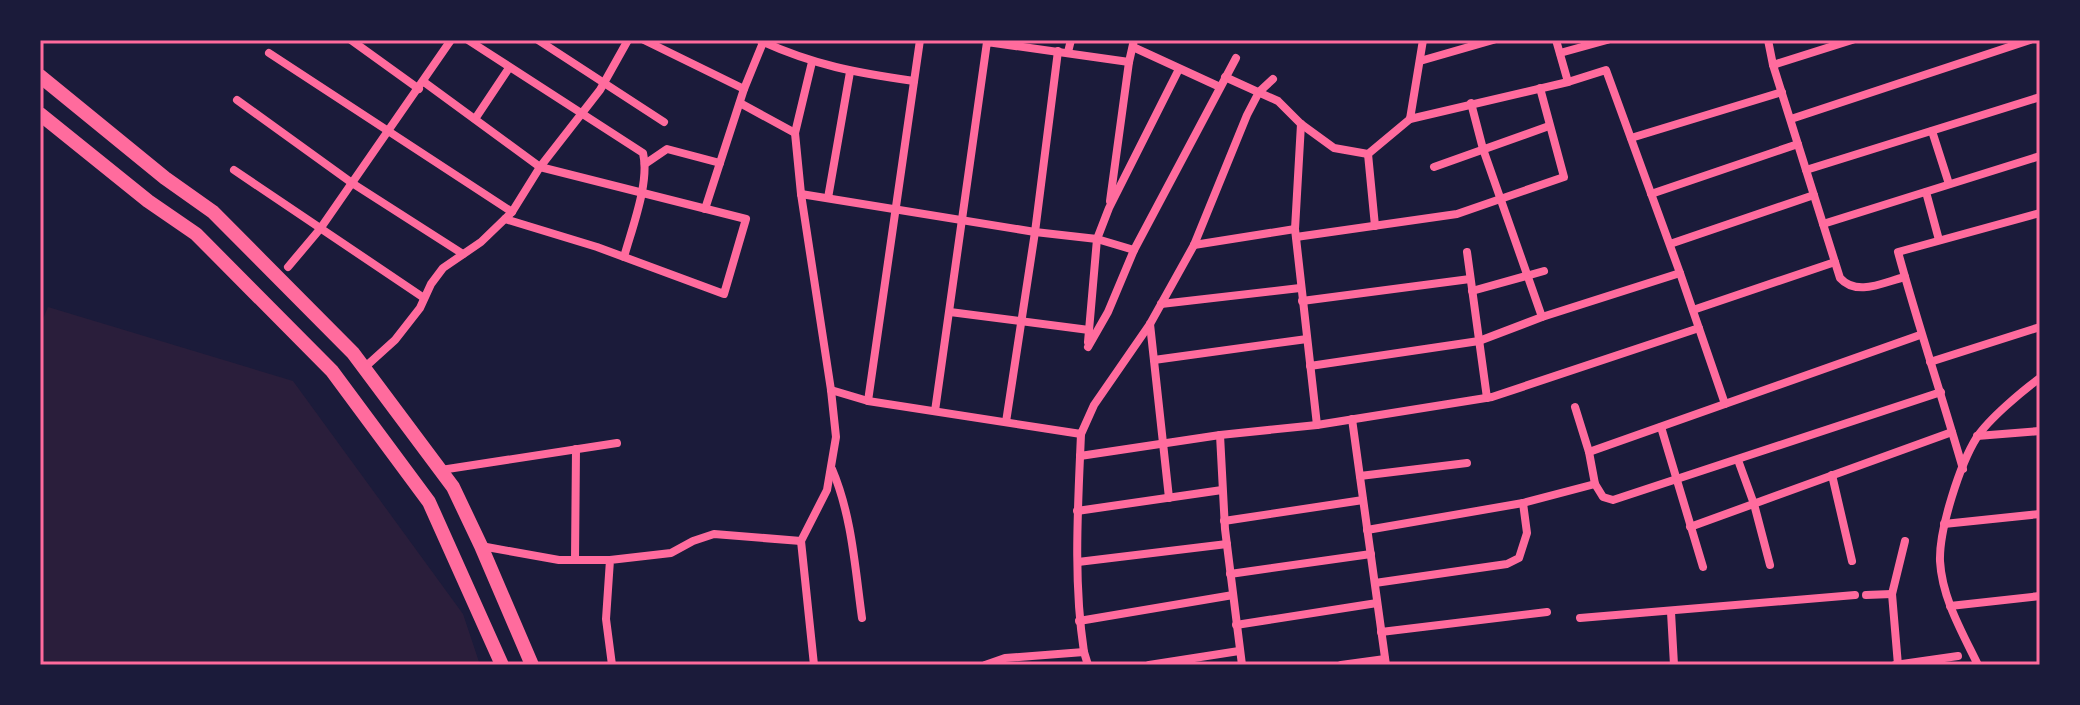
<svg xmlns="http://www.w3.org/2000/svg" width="2080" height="705" font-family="Manrope,sans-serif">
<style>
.green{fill:#2a1e3b}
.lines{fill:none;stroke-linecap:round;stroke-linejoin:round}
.minor{stroke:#ff6b9d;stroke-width:8}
.primary{stroke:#ff6b9d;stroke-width:14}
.neatline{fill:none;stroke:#ff6b9d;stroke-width:3}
</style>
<rect width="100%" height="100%" fill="#1b1b3a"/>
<polygon class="green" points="48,307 293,381 463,614 480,665 40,665 40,326"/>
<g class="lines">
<g class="minor">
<polyline points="351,40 419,89"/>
<path d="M468,40L643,153C650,182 632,228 624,257"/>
<polyline points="538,40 664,122"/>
<polyline points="644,40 744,89"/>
<polyline points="1556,40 1568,82"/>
<path d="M1768,40L1773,65L1840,278C1857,297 1884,282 1905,277"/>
<path d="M761,41C813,65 857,73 914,81"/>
<polyline points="1133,47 1220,87"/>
<polyline points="1068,52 1071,40"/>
<polyline points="269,53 512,212"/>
<polyline points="1560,53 1607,40"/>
<polyline points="1420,61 1493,40"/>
<polyline points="1773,65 1852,40"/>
<polyline points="1225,77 1278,101 1301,124 1334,148 1368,154 1410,119 1423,40"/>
<polyline points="424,82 540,167 746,219 724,294 597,247 505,219"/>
<polyline points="237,100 352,183 463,254"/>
<polyline points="740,103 795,133 801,194 831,390 836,437 827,490 801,541 814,665"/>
<polyline points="1471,103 1483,149 1542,317"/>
<polyline points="475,119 509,68"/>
<polyline points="1410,119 1568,82 1606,70 1680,273 1725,404"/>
<polyline points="1791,119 2030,40"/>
<polyline points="1301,124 1295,229 1317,425"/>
<polyline points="1932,131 1949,184"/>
<polyline points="795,133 812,62"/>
<polyline points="1631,138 1782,92"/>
<polyline points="1368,154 1375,226"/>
<polyline points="645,164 667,149 720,163"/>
<polyline points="1434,167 1549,126"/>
<polyline points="234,170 424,298"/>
<polyline points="1806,170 2040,97"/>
<polyline points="1926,192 1939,240"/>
<polyline points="801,194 1035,232 1097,239 1134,250"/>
<polyline points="1651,194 1798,144"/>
<polyline points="828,198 850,72"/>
<polyline points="1110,201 1129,62 1134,40"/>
<polyline points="705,209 744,89 764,40"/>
<polyline points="1823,224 2040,156"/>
<polyline points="1296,237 1457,214 1564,177 1540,88"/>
<polyline points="1670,244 1814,195"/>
<polyline points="1194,245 1295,229"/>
<polyline points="1467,252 1487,398"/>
<polyline points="288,267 320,229 451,40"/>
<polyline points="1472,291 1544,271"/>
<polyline points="1302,301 1470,279"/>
<polyline points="1161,304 1300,288"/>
<polyline points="1693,310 1835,262"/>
<polyline points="950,312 1089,330"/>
<polyline points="1150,324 1169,498"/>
<polyline points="1088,342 1097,239 1109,208 1179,69"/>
<polyline points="1088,347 1108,312 1134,250 1236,58"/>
<polyline points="1154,360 1307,339"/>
<polyline points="1930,362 2040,327"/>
<polyline points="1310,366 1479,341 1542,317 1680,273"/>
<polyline points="364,368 395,340 420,308 431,284 443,268 481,242 512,212 540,167 600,90 628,40"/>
<polyline points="831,390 868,401 1081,434 1094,405 1150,324 1194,245 1247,115 1259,92 1273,79"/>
<polyline points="868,401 920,40"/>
<polyline points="1575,407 1589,452 1595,484 1603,497 1613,500 1941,392"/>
<polyline points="935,411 987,42 1129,62"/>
<polyline points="1352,419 1386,665"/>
<polyline points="1006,422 1035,232 1058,51"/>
<polyline points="1661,427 1703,567"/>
<path d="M1081,434C1078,506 1073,580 1084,652"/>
<polyline points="1220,435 1225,529 1242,665"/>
<polyline points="1977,436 2040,431"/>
<polyline points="1589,452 1920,335"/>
<polyline points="1080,456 1220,435 1317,425 1492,397 1699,328"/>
<polyline points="1738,460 1754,504 1770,565"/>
<path d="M832,469C852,516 855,568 862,618"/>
<path d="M1963,469C1942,396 1918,325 1898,252L2040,213"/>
<polyline points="441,470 617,443"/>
<polyline points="1832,475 1852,561"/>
<polyline points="1360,476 1467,463"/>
<polyline points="1077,511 1222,490"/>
<polyline points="1224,521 1363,500"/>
<polyline points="1944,524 2040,514"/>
<polyline points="1690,527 1952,432"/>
<polyline points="1367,530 1523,503 1595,484"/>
<polyline points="481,546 559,560 610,560"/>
<polyline points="575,560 576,449"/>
<polyline points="1078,562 1227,544"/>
<polyline points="1230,574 1371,554"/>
<polyline points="1375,583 1507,564 1519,558 1527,533 1523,503"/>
<polyline points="1866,595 1892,594"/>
<polyline points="1950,606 2040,596"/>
<polyline points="1671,612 1674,665"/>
<polyline points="1580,618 1855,595"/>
<polyline points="1079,621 1233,595"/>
<polyline points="1236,625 1377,603"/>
<polyline points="1381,632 1547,612"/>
<polyline points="612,665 606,619 610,560 671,553 693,541 714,534 801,541"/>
<polyline points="985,665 1005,658 1084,652 1088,665"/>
<polyline points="1149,665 1239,651"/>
<polyline points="1341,665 1385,659"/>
<polyline points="1895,665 1958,656"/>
<polyline points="1898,665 1892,594 1905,541"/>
<path d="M1978,665C1962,632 1942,598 1940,561C1939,529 1960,464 1977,437C1989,419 2022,391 2040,378"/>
</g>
<g class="primary">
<polyline points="40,76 165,178 213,212 353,353 453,487 481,546 532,665"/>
<polyline points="40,114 148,201 196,234 332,371 429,502 502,665"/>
</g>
</g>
<rect width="2080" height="705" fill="none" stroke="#1b1b3a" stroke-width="84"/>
<rect x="42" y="42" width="1996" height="621" class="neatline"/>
</svg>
